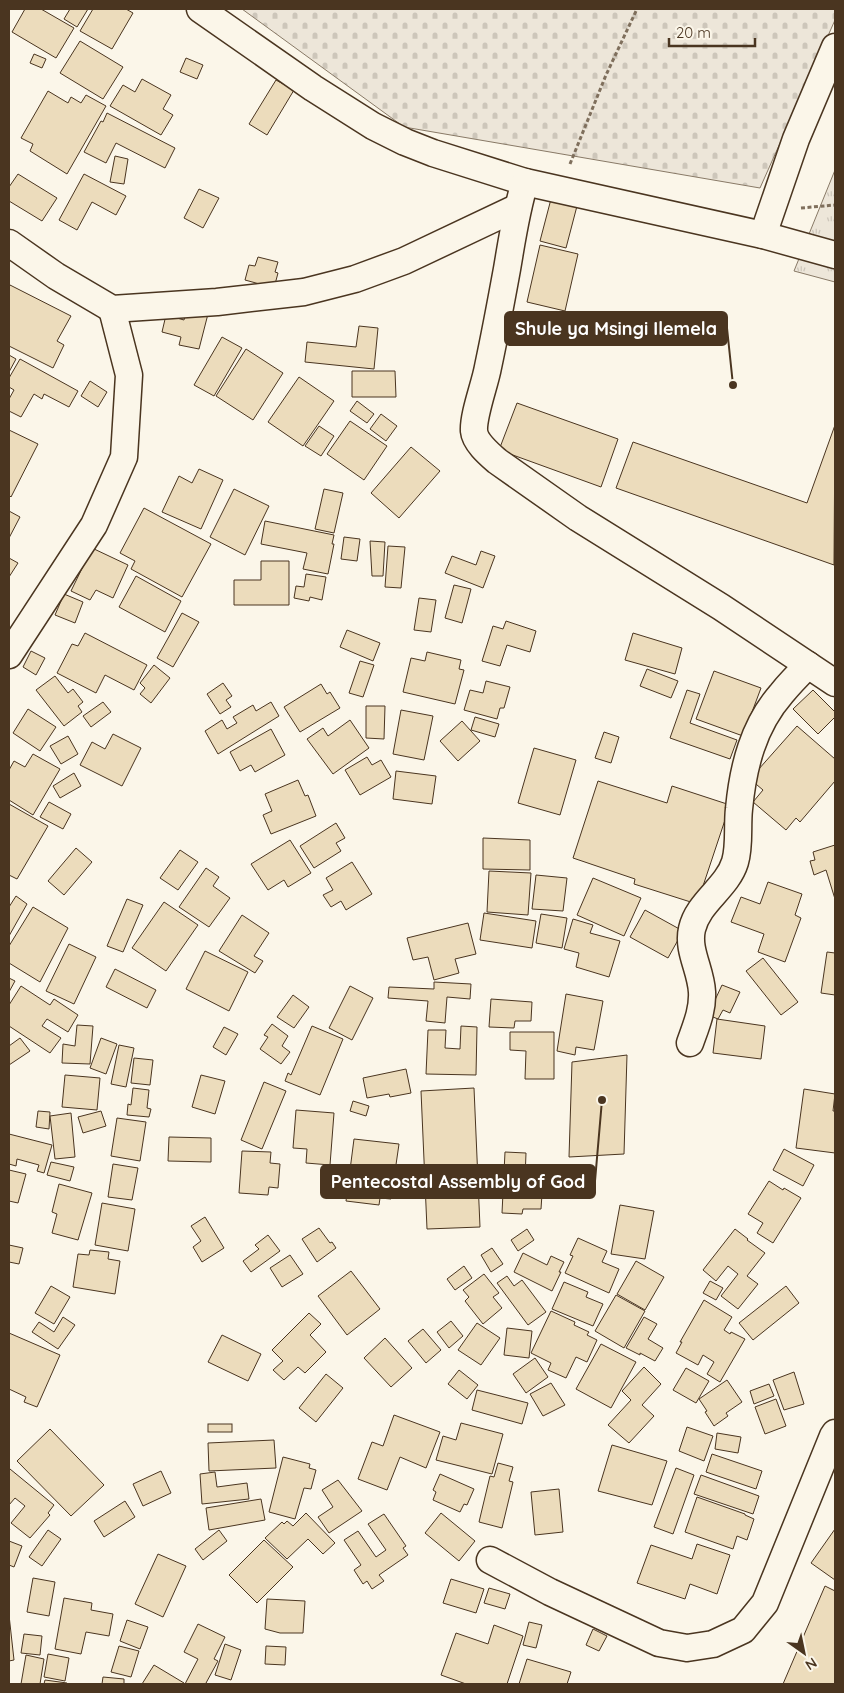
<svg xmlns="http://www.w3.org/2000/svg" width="844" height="1693" font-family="Quicksand,sans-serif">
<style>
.grass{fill:url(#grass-tufts);stroke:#887966}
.cemetery{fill:url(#cemetery-stones);stroke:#887966}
.building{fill:#ecdcbc;stroke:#4a3520}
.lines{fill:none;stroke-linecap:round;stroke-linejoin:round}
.street-casing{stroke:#4a3520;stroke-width:29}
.path{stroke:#7f6f5c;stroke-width:3;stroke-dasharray:4 2.5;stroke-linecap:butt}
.street{stroke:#fbf6e9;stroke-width:26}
.leader{fill:none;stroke:#4a3520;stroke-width:2}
.callout-dot{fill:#4a3520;stroke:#fbf6e9;stroke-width:2}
.callout{fill:#4a3520;stroke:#4a3520;stroke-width:2}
.callout-label{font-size:18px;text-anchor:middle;font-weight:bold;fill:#fff}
</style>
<defs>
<pattern id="grass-tufts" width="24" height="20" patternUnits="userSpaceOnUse" patternTransform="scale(1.25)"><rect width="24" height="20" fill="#ede6d9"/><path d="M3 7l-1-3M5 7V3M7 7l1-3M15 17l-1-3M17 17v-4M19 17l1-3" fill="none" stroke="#cdc6ba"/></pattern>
<pattern id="cemetery-stones" width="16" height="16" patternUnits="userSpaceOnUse" patternTransform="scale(1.25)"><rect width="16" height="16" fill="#ede6d9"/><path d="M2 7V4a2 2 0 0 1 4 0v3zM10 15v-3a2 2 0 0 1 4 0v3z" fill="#cdc6ba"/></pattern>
</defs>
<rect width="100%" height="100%" fill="#fbf6e9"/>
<polygon class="grass" points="835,170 835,282 794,271"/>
<polygon class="cemetery" points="242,9 835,9 835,20 760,188 404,127"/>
<g class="building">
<polygon points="25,9 41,9 74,28 56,58 12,32"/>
<polygon points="70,9 88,9 77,27 64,19"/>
<polygon points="93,9 126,9 133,13 112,49 80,31"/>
<polygon points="80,41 123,67 103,99 60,73"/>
<polygon points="34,54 46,59 42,68 30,63"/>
<polygon points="186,58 203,65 197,79 180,72"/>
<polygon points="142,79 171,95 163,109 173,115 161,135 110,106 123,85 135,92"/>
<polygon points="276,80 294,90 267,135 249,124"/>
<polygon points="48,91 68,103 71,97 81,103 86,95 106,106 67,174 30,151 33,144 21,138"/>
<polygon points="107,113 175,148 165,168 116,143 106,163 84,152 101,121 103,122"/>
<polygon points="115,156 128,159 124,184 110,182"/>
<polygon points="18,174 57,198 42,221 9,201 9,187"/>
<polygon points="84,174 126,196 116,215 92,202 77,230 59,220"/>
<polygon points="199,189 219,198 203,228 184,218"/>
<polygon points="551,199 577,206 566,248 540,241"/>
<polygon points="540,245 578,254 565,311 527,302"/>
<polygon points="258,257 278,262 275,272 278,273 274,288 245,280 249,265 255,266"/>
<polygon points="10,285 71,316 57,341 64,345 53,368 9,346 9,288"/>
<polygon points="188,305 209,310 199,349 179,345 181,337 162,332 166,315 184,320"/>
<polygon points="359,326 378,328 374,369 305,362 307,342 356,347"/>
<polygon points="222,337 242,348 214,396 194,385"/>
<polygon points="246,349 283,373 253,420 216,396"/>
<polygon points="9,355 16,359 9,372"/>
<polygon points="20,359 78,391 69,407 44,394 42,399 34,394 21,417 9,411 9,399 14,390 9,387 9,378"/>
<polygon points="352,371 395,371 396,397 352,397"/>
<polygon points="299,377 334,401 303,446 268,422"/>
<polygon points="90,381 107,392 98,407 81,396"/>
<polygon points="357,401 374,414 367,423 350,411"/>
<polygon points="517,403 618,439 601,487 499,450"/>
<polygon points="381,414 397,426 386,441 370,429"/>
<polygon points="350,421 387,446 364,480 327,454"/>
<polygon points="835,425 834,565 616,488 633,442 807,503"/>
<polygon points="319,426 334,436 321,456 305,446"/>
<polygon points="9,430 38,444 11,497 9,495"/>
<polygon points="411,447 440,471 399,518 371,493"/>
<polygon points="199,469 223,480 201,529 162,512 179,476 192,483"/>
<polygon points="234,489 269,506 245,555 210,537"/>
<polygon points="324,489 343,493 334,533 315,529"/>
<polygon points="144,508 211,544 182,597 131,569 135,561 120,553"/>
<polygon points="9,511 20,517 9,538"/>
<polygon points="265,521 334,535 332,544 334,544 328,574 303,569 307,553 261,544"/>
<polygon points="344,537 360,539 357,561 341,559"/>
<polygon points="370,541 385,542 383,576 372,576"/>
<polygon points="388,546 405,547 401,588 385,587"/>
<polygon points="92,548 128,565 113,598 96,590 90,600 71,591"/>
<polygon points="481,551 495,556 483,588 445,573 452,556 476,565"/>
<polygon points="9,558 18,563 9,577"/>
<polygon points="261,561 289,561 289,605 234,605 234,580 261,580"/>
<polygon points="306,574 326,577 322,600 310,597 309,601 294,598 296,586 304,587"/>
<polygon points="136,576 181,601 165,632 119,607"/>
<polygon points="454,585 471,589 462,623 445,618"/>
<polygon points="64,594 83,602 75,623 55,615"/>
<polygon points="419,598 436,600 431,632 414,630"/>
<polygon points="182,613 199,622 173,667 157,658"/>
<polygon points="506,621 536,631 530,652 507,645 500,666 482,661 493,626 503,629"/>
<polygon points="347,630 380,643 373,661 340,647"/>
<polygon points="85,633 147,665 134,690 105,675 96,693 57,673 72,644 78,646"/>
<polygon points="633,633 682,648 675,674 625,660"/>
<polygon points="31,651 45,658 36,675 23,667"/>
<polygon points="427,652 461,660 459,669 464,670 455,704 403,692 411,658 425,661"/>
<polygon points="360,661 374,665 363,697 349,693"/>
<polygon points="154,665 170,678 151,703 140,694 145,688 140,683"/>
<polygon points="647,669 678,681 671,698 640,686"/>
<polygon points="714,671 761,688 743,736 696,719"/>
<polygon points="55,676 68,693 73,689 83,702 78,706 82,712 64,726 36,690"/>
<polygon points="486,681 510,687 504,708 500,708 497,719 464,710 470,690 483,693"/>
<polygon points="223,683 232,696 226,700 231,707 220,714 207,694"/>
<polygon points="321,684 327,694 330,692 340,708 300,732 284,707"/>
<polygon points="687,690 700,694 690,723 737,740 730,759 670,738"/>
<polygon points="813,690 835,712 835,717 818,734 793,709"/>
<polygon points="103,702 111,712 91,727 83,716"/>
<polygon points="271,702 279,716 218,754 205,731 222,720 227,729 237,723 233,717 253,705 256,711"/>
<polygon points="366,706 385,706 384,739 366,738"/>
<polygon points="28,709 56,727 40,751 13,733"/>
<polygon points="401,710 433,716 424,760 393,754"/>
<polygon points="475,717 499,724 495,737 471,730"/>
<polygon points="350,720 369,748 333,774 307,739 323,728 328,736"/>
<polygon points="462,721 480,741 458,761 440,741"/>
<polygon points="797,726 835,759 835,781 800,822 796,818 786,830 753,802 763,790 750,779"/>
<polygon points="271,729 285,755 255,772 251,765 240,771 230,752"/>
<polygon points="604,732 619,737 611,763 595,758"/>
<polygon points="113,734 141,748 122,786 80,765 92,742 105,749"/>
<polygon points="68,736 78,754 61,764 50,746"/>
<polygon points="534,748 576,760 560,815 518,803"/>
<polygon points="33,754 60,769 33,815 9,800 9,770 14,761 25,767"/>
<polygon points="367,757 372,765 381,760 391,777 360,795 345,770"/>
<polygon points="396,771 436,776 432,804 393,799"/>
<polygon points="74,773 81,786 60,798 53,786"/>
<polygon points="298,780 305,796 308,795 316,816 271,834 263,815 272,811 265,794"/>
<polygon points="598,781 667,803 672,786 730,805 697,904 634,884 635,879 573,858"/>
<polygon points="49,802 71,814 63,829 40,817"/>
<polygon points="9,804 48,826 17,879 9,875"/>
<polygon points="336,823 345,838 336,843 341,851 314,868 300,846"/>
<polygon points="483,838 530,840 530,870 483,869"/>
<polygon points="290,840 311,873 288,887 284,880 268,890 251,864"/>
<polygon points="835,845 835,899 826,870 814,875 810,861 815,860 813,852"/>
<polygon points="76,848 92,862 64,895 48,881"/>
<polygon points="180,850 198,862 178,890 160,878"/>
<polygon points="352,862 372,894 346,910 341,901 331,907 323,895 333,890 326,878"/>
<polygon points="206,868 219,877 213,886 230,898 209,927 179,907"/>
<polygon points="489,871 531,873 528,915 487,912"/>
<polygon points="536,875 567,878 563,911 532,909"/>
<polygon points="593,878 641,898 624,936 577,915"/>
<polygon points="768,882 802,894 795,915 801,918 785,962 758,952 764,934 731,922 741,897 760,904"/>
<polygon points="16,896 27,904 9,936 9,907"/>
<polygon points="127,899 143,905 123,952 107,946"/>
<polygon points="164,902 198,925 166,971 132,948"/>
<polygon points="33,907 68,928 40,982 9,963 9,946"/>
<polygon points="645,910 683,931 668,958 630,937"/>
<polygon points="484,913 536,921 532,948 480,940"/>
<polygon points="541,914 567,918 562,948 536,943"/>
<polygon points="242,915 269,933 254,956 263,961 255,973 219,951"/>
<polygon points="573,919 593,925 590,933 620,941 609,977 576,967 579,953 564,949"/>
<polygon points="468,923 476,954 455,959 459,973 434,980 428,957 413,960 407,938"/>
<polygon points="69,944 96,957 74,1004 46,991"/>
<polygon points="205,951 248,972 229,1011 186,989"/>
<polygon points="827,952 835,953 835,995 821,993"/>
<polygon points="763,958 798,1002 781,1015 746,971"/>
<polygon points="115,969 156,990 147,1008 106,987"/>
<polygon points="9,978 15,981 9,992"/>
<polygon points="434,982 471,984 470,999 447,997 445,1023 426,1021 428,1001 388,998 389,987 434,989"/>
<polygon points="722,985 740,992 730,1013 723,1010 718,1019 708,1015"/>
<polygon points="21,986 50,1005 54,999 78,1015 68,1032 47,1019 42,1026 61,1038 50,1053 9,1026 9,1005"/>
<polygon points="350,986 373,998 352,1040 329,1028"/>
<polygon points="566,994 603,1001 594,1050 576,1047 575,1055 557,1051"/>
<polygon points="293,995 309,1007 294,1028 277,1017"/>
<polygon points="491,999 532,1002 531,1021 515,1021 514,1028 489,1027"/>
<polygon points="717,1019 765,1026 761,1059 713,1053"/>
<polygon points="272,1024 288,1036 282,1046 290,1052 281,1064 260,1049 268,1037 264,1035"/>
<polygon points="77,1025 93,1026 90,1064 62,1063 63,1044 75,1046"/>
<polygon points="312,1026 343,1039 320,1095 285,1081 288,1073 291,1075"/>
<polygon points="461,1026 477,1027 476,1075 426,1074 428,1030 446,1030 445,1048 460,1049"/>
<polygon points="224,1027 238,1034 226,1055 213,1047"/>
<polygon points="510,1032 554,1032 554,1079 525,1079 526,1051 510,1050"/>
<polygon points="20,1038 30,1051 9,1065 9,1046"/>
<polygon points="101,1038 117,1044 106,1074 90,1068"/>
<polygon points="119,1045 134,1048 126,1087 111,1084"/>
<polygon points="627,1055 624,1154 569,1157 572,1062"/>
<polygon points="134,1058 153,1060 150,1085 131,1083"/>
<polygon points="406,1069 411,1093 390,1097 389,1094 367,1098 363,1078"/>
<polygon points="65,1075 100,1078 97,1110 62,1107"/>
<polygon points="201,1075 225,1081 215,1114 192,1107"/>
<polygon points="264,1082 286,1091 262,1149 241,1140"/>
<polygon points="133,1088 149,1090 147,1108 151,1109 149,1117 127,1115 128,1104 131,1105"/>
<polygon points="474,1088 480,1227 427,1229 421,1091"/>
<polygon points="804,1089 835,1094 833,1111 835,1111 835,1153 796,1148"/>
<polygon points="353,1101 369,1106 366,1116 350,1111"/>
<polygon points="296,1110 334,1113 330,1165 306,1163 307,1149 293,1148"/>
<polygon points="38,1111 50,1112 49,1129 36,1127"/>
<polygon points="101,1111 106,1126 83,1133 78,1117"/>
<polygon points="71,1113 75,1157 55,1159 50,1116"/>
<polygon points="117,1118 146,1122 140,1161 111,1156"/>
<polygon points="9,1134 52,1145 44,1173 37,1171 39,1165 17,1159 16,1166 9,1164"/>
<polygon points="169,1137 211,1138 211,1162 168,1161"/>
<polygon points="354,1139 399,1144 391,1199 380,1198 379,1205 346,1201"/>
<polygon points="784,1149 814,1165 803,1186 773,1170"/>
<polygon points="242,1151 271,1152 270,1163 280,1164 278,1188 269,1187 268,1195 239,1193"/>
<polygon points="505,1152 526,1153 525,1179 543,1179 541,1209 523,1209 522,1214 502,1213"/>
<polygon points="51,1162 74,1167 70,1181 47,1175"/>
<polygon points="113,1164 138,1168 132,1200 108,1197"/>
<polygon points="9,1170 26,1174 18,1203 9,1201"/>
<polygon points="769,1181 783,1190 784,1188 801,1198 773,1243 757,1233 763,1223 748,1214"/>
<polygon points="59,1184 92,1193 78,1240 52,1233 57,1214 52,1212"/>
<polygon points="102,1203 135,1209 128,1251 95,1245"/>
<polygon points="620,1205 654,1211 645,1259 611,1254"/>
<polygon points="205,1217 224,1248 202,1262 193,1247 201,1241 191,1226"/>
<polygon points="319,1228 330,1243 332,1242 336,1248 317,1262 302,1239"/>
<polygon points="527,1229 534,1240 518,1251 511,1240"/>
<polygon points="735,1229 748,1239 747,1240 765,1253 747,1276 758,1284 738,1309 721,1296 738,1274 728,1266 716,1281 703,1270"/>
<polygon points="268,1235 280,1251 251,1272 243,1261 259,1249 255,1245"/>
<polygon points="578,1238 607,1251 602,1262 619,1269 609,1293 565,1273 573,1256 570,1255"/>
<polygon points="9,1245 23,1248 19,1264 9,1262"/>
<polygon points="492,1248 503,1264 491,1272 481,1255"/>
<polygon points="90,1250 109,1252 108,1259 120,1261 115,1294 73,1287 78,1254 89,1255"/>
<polygon points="523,1253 547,1265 551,1256 564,1262 559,1272 561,1272 552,1291 514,1272"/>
<polygon points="290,1255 303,1274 282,1287 270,1268"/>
<polygon points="636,1261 664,1277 645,1310 617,1294"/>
<polygon points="464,1266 472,1278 455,1290 447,1279"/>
<polygon points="351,1271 380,1309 347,1335 318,1296"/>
<polygon points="484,1274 499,1293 493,1297 502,1308 483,1324 465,1301 469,1297 463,1290"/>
<polygon points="507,1276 514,1286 522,1280 546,1312 528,1325 497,1283"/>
<polygon points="710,1281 723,1288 716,1300 703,1293"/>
<polygon points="564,1282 588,1292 586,1297 603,1304 593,1326 552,1309"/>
<polygon points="51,1286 70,1297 54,1324 35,1313"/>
<polygon points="786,1286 799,1303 753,1340 739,1323"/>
<polygon points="616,1295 645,1311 624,1348 595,1331"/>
<polygon points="704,1300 732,1317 724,1330 730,1334 731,1332 745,1339 720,1382 707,1374 714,1362 703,1355 698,1365 676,1353 682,1342 680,1342"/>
<polygon points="551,1311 575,1322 574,1325 589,1332 587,1335 597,1340 587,1362 576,1357 566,1378 548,1370 551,1363 531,1353"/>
<polygon points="309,1313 321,1324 310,1335 326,1352 305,1373 298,1367 284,1380 273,1370 283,1361 272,1350"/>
<polygon points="63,1317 75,1325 58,1349 32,1332 39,1322 54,1332"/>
<polygon points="644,1317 657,1324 648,1339 663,1348 655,1361 640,1353 640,1355 626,1348"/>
<polygon points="451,1321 463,1336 449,1348 437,1332"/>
<polygon points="477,1323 500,1338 481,1365 458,1350"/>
<polygon points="507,1328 532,1331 529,1358 504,1355"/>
<polygon points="423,1329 441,1350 426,1363 408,1341"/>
<polygon points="9,1333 60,1355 37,1407 24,1402 26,1397 9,1389"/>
<polygon points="222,1335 261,1354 248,1381 208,1362"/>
<polygon points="385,1338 412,1368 391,1387 364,1358"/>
<polygon points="601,1344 636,1362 611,1408 576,1389"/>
<polygon points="535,1358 548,1377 526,1393 513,1374"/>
<polygon points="644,1367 661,1384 642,1405 654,1416 629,1443 608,1425 631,1400 622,1391"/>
<polygon points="686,1368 709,1381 696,1403 673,1390"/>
<polygon points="459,1370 478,1385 467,1399 448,1384"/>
<polygon points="794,1372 804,1404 784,1410 773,1380"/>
<polygon points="326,1374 343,1388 316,1422 299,1408"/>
<polygon points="727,1380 742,1402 726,1413 728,1416 714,1426 705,1412 707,1411 699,1399"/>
<polygon points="551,1383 565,1405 543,1416 530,1394"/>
<polygon points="769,1384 774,1396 754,1404 750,1391"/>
<polygon points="477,1390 528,1403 522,1424 472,1410"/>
<polygon points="776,1399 786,1426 765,1434 755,1407"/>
<polygon points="394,1415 440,1432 426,1468 400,1457 387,1490 358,1479 372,1442 383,1446"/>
<polygon points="461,1423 503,1434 492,1474 436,1460 443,1436 456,1440"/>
<rect x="208" y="1424" width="24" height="8"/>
<polygon points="687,1427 713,1436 704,1461 679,1451"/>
<polygon points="50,1429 104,1485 71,1516 17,1461"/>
<polygon points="717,1433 741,1437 738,1453 715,1449"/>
<polygon points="274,1440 276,1468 209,1471 208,1443"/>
<polygon points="612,1445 667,1461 652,1505 598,1491"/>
<polygon points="712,1454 762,1471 756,1489 706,1472"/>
<polygon points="283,1457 310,1464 309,1468 316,1470 311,1489 304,1488 295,1519 269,1512"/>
<polygon points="498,1463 513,1467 509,1481 513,1482 502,1528 479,1522 490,1476 494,1477"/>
<polygon points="676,1468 694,1475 673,1534 654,1527"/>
<polygon points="10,1469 54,1505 48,1513 50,1515 30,1538 11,1523 25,1506 15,1498 9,1505 9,1472"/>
<polygon points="161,1471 171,1493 143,1506 133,1484"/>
<polygon points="215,1472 217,1487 247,1483 249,1499 202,1504 200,1474"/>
<polygon points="440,1474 474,1489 467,1505 464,1504 460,1512 433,1500 436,1492 433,1490"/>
<polygon points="701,1475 759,1496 753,1514 694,1494"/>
<polygon points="338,1480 362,1511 329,1533 318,1517 333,1507 322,1490"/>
<polygon points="559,1489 563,1532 535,1535 531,1492"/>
<polygon points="697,1497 745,1514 745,1515 754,1519 747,1540 737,1536 733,1549 685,1532"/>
<polygon points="261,1499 265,1520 209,1530 206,1508"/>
<polygon points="125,1501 135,1517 104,1537 94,1521"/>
<polygon points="306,1513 335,1543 323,1554 308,1539 287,1559 265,1538 282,1522 284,1524 287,1521 293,1526"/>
<polygon points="441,1513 475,1541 459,1561 425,1533"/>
<polygon points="384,1514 406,1546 403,1548 408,1555 379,1575 384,1581 372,1589 367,1581 363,1584 354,1570 361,1565 344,1540 358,1531 376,1557 386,1550 368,1524"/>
<polygon points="835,1529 835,1580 811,1563"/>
<polygon points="48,1530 61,1539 42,1566 29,1557"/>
<polygon points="219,1530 227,1541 203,1560 195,1549"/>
<polygon points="264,1540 293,1567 257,1603 229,1575"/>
<polygon points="9,1541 22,1546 14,1567 9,1565"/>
<polygon points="697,1544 730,1555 717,1594 690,1584 685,1599 637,1583 651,1545 692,1559"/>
<polygon points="158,1554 186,1566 163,1617 135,1604"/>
<polygon points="33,1578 55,1582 49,1616 27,1612"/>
<polygon points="451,1579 484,1589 476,1613 443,1603"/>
<polygon points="825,1586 835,1591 835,1684 783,1684"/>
<polygon points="489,1588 510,1594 505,1609 484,1603"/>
<polygon points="64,1598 92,1603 91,1610 113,1614 109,1636 86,1632 81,1654 55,1649"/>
<polygon points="267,1599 305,1601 303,1633 280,1633 265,1629"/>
<polygon points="9,1615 14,1660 9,1661"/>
<polygon points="127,1620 148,1627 140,1649 120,1641"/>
<polygon points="529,1622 542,1625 536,1648 523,1645"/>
<polygon points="198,1624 225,1637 214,1659 218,1661 206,1683 209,1684 185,1684 198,1659 184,1652"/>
<polygon points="494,1625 523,1636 507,1684 466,1684 441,1675 456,1633 488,1644"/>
<polygon points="593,1629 607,1636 599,1651 586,1645"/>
<polygon points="24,1634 42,1636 40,1655 21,1653"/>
<polygon points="225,1644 241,1650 231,1680 215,1675"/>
<polygon points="119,1646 139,1651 131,1677 111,1672"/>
<polygon points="266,1646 286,1647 285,1665 265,1664"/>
<polygon points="48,1654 69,1658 65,1681 44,1677"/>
<polygon points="26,1655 44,1659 40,1684 21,1684"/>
<polygon points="527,1659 571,1672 567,1684 519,1684"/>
<polygon points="154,1665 184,1683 183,1684 142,1684"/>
<polygon points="103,1677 124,1679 124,1684 102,1684"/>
<polygon points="45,1680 67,1683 67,1684 44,1684"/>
</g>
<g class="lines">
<g class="street-casing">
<g id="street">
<polyline points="200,9 313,88 373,126 405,142 433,153 525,182 763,235 835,255"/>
<path d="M525,182C516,211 512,240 507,269C501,302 495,334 488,367C485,384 473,415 474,431C475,442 489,454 497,461L578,518L721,607L835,683"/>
<polyline points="763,235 796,139 835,47"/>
<polyline points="9,243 56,276 112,309 217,302 304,292 355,279 404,261 518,207"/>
<polyline points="9,655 94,525 124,457 129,375 112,309"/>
<path d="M690,1043C696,1026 703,1010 702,992C701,970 687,950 692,929C698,902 727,888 735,862C740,846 737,826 739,809C743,767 753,726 782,693C790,683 799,674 808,665"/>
<polyline points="490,1560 550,1592 659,1643 687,1648 713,1644 743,1630 765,1603 833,1436 835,1433"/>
</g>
</g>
<g class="path">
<polyline points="570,164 606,75 637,9"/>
<polyline points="801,208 835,205"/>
</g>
<use href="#street" class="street"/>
</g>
<path class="leader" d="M733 385L727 328M602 1100L595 1181"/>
<g class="callout-dot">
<circle cx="733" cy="385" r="5"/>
<circle cx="602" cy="1100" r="5"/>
</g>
<g class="callout">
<rect x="505" y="312" width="222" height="33" rx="5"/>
<rect x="321" y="1165" width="274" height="33" rx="5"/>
</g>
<g class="callout-label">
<text x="616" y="335">Shule ya Msingi Ilemela</text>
<text x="458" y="1188">Pentecostal Assembly of God</text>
</g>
<rect width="844" height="1693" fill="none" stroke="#4a3520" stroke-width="20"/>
<g transform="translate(804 1653) rotate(147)" stroke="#fbf6e9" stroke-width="4" paint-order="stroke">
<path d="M0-4L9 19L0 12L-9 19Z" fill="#4a3520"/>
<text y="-8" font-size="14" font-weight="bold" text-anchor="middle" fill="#4a3520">N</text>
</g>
<path d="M669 38v8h86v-8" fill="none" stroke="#4a3520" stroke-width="2.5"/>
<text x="676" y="38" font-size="15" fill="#4a3520" stroke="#fbf6e9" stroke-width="4" paint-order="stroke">20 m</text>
</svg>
